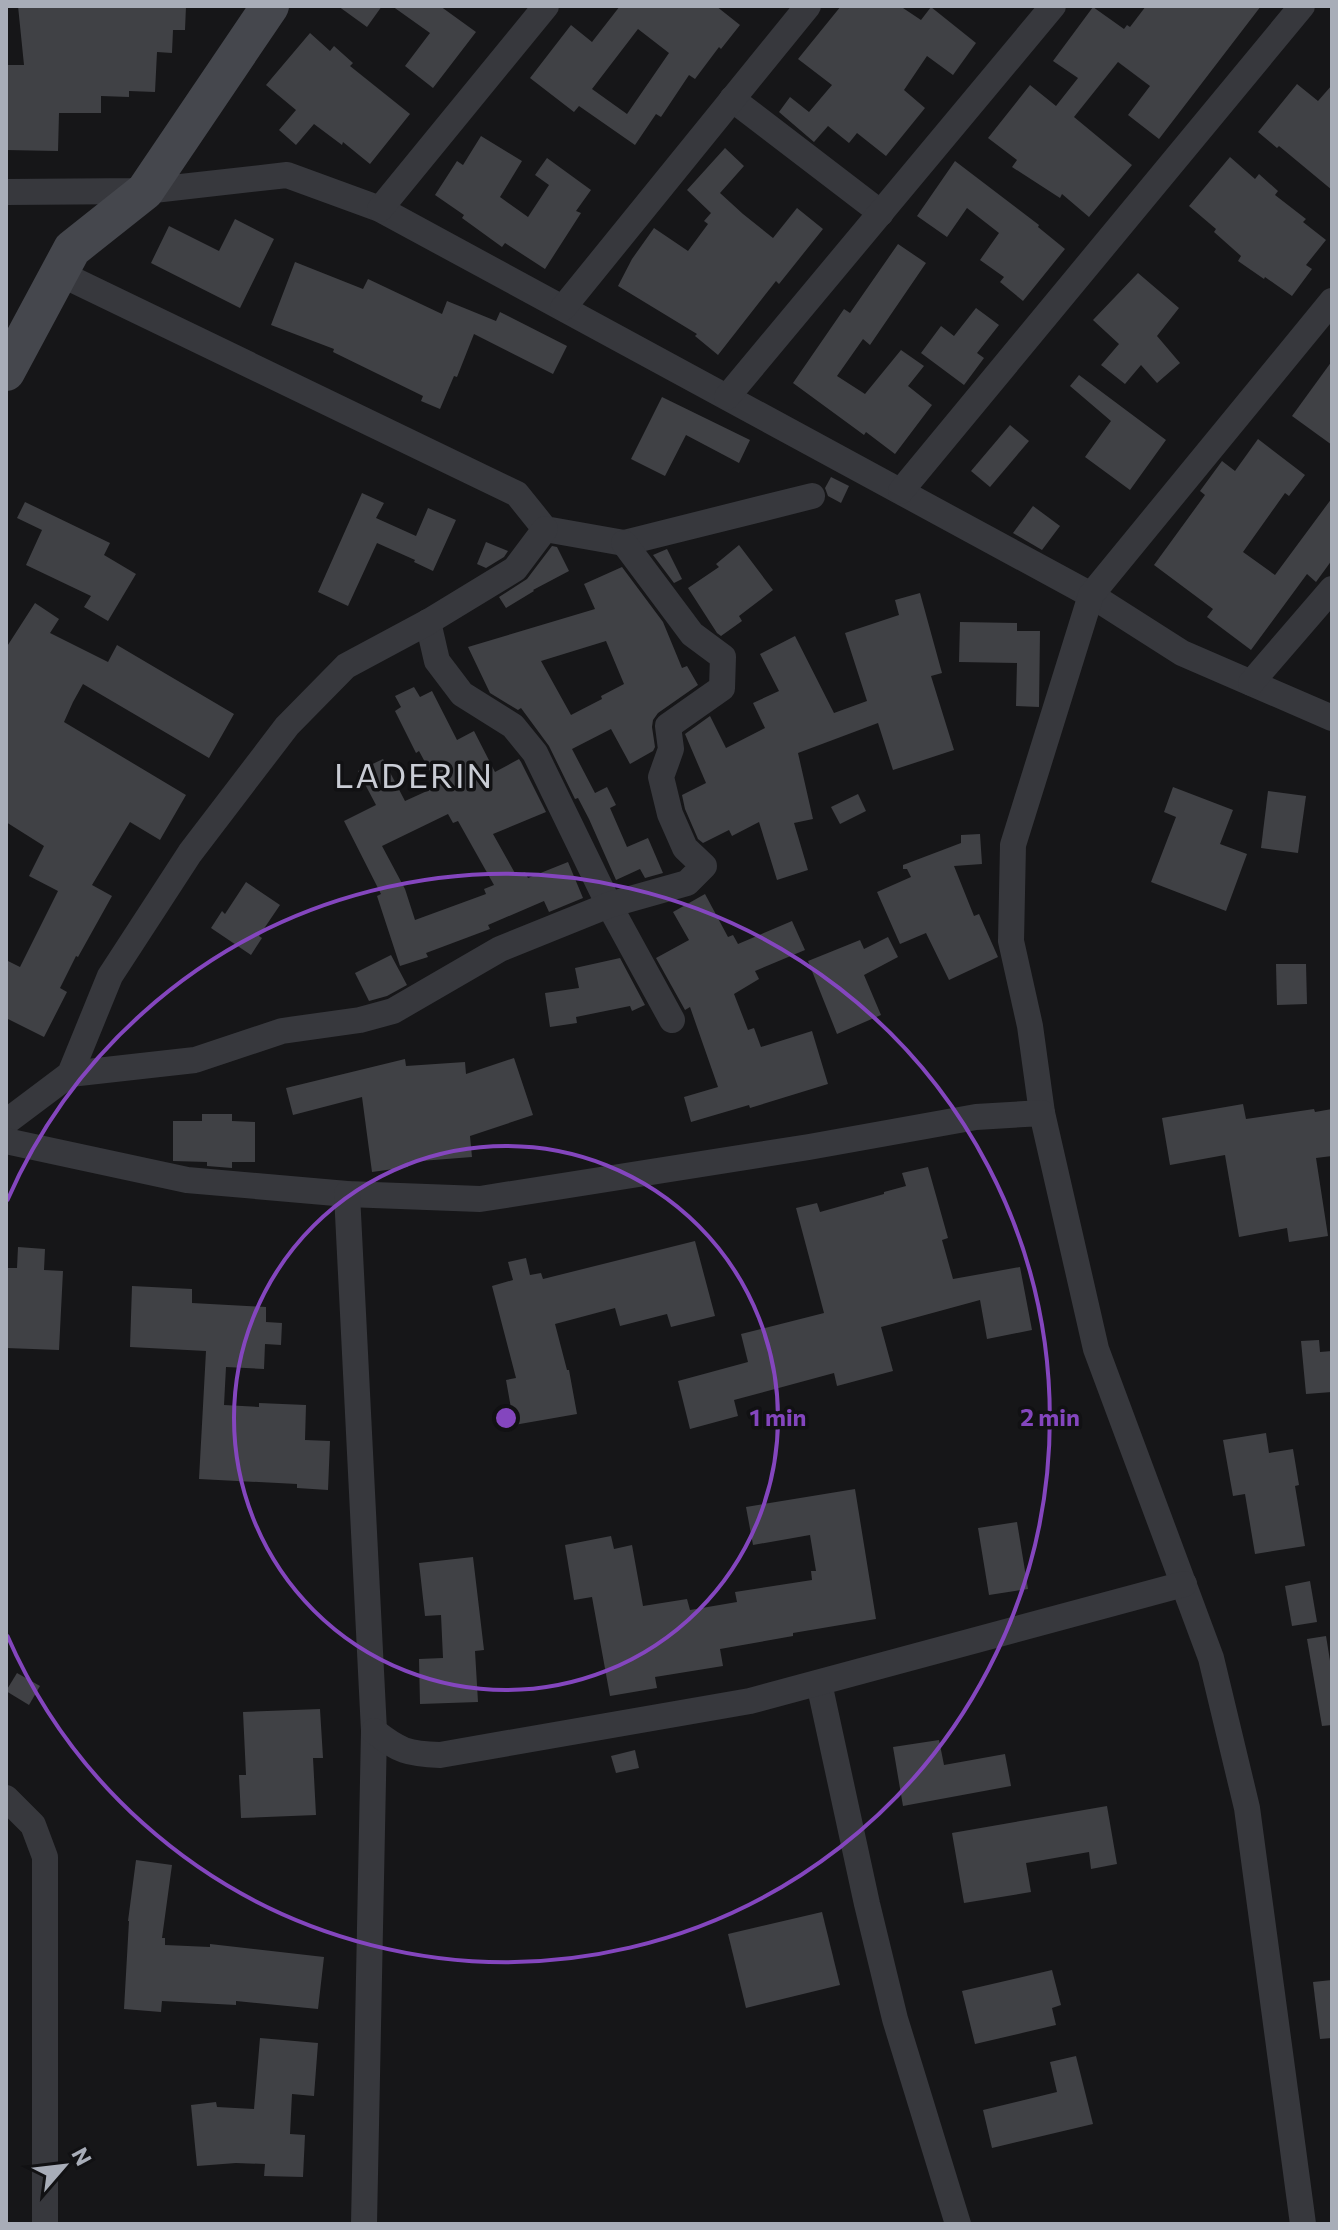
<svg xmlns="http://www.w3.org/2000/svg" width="1338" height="2230" font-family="Commissioner,sans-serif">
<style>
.building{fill:#404145;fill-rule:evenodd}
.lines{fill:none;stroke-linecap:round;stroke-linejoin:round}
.street{stroke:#37383d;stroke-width:26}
.secondary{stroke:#45474d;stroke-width:38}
.ring{fill:none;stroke:#8446be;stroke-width:4}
.labels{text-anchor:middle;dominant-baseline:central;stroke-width:7;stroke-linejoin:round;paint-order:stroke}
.quarter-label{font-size:34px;letter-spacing:2px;fill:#c9ccd4;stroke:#111113}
.centre{fill:#8446be;stroke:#111113;stroke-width:4}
.ring-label{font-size:24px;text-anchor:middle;font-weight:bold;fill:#8446be;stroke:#111113;stroke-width:7;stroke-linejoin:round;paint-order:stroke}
</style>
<rect width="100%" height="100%" fill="#161618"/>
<g class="building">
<polygon points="18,6 186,6 185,30 173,30 172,53 157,52 155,92 129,91 129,97 101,96 101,113 59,113 58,151 6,150 8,65 24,65"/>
<polygon points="338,6 382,6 367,27"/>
<polygon points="392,6 440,6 476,32 433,88 405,66 430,33"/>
<path d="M620,6H716L740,25L721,49L719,47L695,79L689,75L661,117L656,114L635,145L579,106L574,112L530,78L571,25L592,42ZM638,29L669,53L627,114L592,89Z"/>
<polygon points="841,6 900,6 921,20 931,7 976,43 953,75 927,56 904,90 925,108 886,156 857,133 849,143 828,126 814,142 779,112 790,97 809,112 832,85 798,59"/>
<polygon points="1146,6 1261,6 1159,139 1128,115 1150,86 1118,62 1074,117 1132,165 1089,217 1062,194 1060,198 1012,167 1017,160 988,138 1030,85 1056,106 1078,78 1053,61 1093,7 1124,29 1127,25 1130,27"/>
<polygon points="310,33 330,51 334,46 353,63 350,66 410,114 370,164 343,142 342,145 314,124 296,145 279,130 296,110 266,85"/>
<polygon points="1297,84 1318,101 1332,85 1332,190 1279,146 1277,148 1258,132"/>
<polygon points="481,136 522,161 500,197 528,217 549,185 535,175 547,158 591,190 576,211 581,213 545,269 505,243 502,247 462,218 464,215 435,195 457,161 463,165"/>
<polygon points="725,148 744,166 720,193 743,214 773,238 797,208 823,229 779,284 776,281 718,355 695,336 697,334 618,286 632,259 654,228 688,251 708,224 704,221 711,213 687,190"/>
<polygon points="1230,157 1255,179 1259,174 1278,191 1275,195 1306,219 1303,222 1326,240 1306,265 1312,269 1292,296 1265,277 1264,279 1238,261 1241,256 1214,232 1216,229 1189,206"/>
<polygon points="955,161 1039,225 1038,227 1065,249 1023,301 1000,282 1004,277 980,260 999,233 967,208 947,237 917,216"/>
<polygon points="235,219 274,239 240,308 151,263 169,226 219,251"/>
<polygon points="898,244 926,263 870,345 863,339 837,376 865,394 901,350 924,366 908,386 932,405 895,454 866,432 864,435 793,383 844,309 850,313"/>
<polygon points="295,262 363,289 368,279 442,314 447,301 496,321 500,312 567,346 553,374 474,334 457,377 454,376 440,409 421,401 423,396 333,352 334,349 271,325"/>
<polygon points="1138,273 1179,308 1157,336 1180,363 1157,383 1141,365 1125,384 1101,365 1119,344 1093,320"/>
<polygon points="976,308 999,325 977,353 984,358 964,385 921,353 941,326 954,336"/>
<polygon points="1332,361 1332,445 1292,416"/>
<polygon points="1079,375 1166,440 1130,490 1085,457 1111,421 1070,386"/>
<polygon points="662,397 750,440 739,463 686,435 665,476 631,459"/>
<polygon points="1010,425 1029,441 990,487 971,471"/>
<polygon points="1258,439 1305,475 1289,496 1285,493 1243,552 1275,575 1332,498 1332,560 1316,582 1307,574 1251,650 1207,617 1213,609 1154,565 1205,495 1200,491 1222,461 1235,471"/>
<polygon points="831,477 849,486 841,503 828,496 825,488"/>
<polygon points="362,493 384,503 376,518 416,536 428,508 456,520 433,571 414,562 415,560 377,543 348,606 318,592"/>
<polygon points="25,502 110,543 104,555 136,574 108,621 84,607 91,596 26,565 42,530 17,518"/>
<polygon points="1033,506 1060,526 1042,550 1013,533"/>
<polygon points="486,542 508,551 504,557 486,568 477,564"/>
<polygon points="739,545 773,590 739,616 742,621 721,636 717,633 688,588 719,567 716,564"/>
<polygon points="552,546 557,547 569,571 533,590 534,591 506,608 499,597 527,579"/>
<polygon points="667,549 682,579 674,583 653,555"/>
<path d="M622,567L663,622L682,668L687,666L698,685L658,713L653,720L652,727L655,747L653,751L630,764L611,729L572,749L595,793L607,787L616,805L610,808L627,847L648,838L663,873L645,878L640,869L616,880L589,819L578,798L575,799L549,746L521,708L518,710L490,693L468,647L595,609L584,584ZM606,641L624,684L601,696L602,699L571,715L541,661Z"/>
<polygon points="920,593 942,673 931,676 954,750 893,770 878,723 798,753 813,819 794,823 808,870 777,880 759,822 732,836 729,830 703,843 698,839 685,809 682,795 706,783 685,734 710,716 726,748 765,728 753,703 779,691 760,654 795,636 834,713 867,701 845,633 899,615 895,600"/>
<polygon points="35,603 59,619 50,633 108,662 117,645 234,714 209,758 83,684 73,702 64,722 186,795 160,840 130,822 92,885 112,896 78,957 76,956 60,988 67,992 44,1037 6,1018 6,960 20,967 58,891 29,876 44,846 6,822 6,648"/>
<polygon points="960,622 1017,623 1017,631 1040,631 1039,707 1016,706 1017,663 959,662"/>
<path d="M414,687L420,697L432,691L457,740L474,731L495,772L519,759L521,762L546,812L493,834L516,875L525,872L528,878L568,862L583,898L549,912L544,901L488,925L490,929L426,953L428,957L400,966L377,896L381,894L344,821L376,805L358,771L383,759L405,801L438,786L419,751L416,753L395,711L401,707L395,696ZM448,814L453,823L458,821L494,885L484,889L486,894L415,920L405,889L382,846Z"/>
<polygon points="1173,787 1233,810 1220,844 1247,854 1226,911 1151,882 1176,817 1164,812"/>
<polygon points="1268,791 1306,796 1298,853 1261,848"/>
<polygon points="858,794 866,811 840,824 831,807"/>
<polygon points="980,834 982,864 954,866 974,916 979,914 998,957 949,980 926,933 900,944 877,892 911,877 907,869 903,869 903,865 961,843 961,835"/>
<polygon points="246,882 280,905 259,936 262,938 251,955 211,928 222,911 225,914"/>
<polygon points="705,894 728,937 733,935 738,944 792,921 805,950 755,971 759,979 734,994 748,1030 754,1028 761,1047 812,1031 828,1084 750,1108 749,1105 691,1122 684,1097 718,1087 690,1007 685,1010 656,958 689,940 673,912"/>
<polygon points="888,937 898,957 864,975 881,1015 837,1034 808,961 860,940 864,949"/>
<polygon points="391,955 407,985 387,996 369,1001 355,973"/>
<polygon points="620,958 645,1005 632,1011 630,1006 576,1017 577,1023 550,1027 545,993 579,988 575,968"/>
<polygon points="1276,964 1306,964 1307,1004 1277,1005"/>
<polygon points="514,1058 533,1115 470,1136 472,1157 408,1162 408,1167 372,1172 362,1097 293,1115 286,1088 405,1059 406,1066 465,1062 466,1074"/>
<polygon points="1243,1104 1246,1119 1314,1109 1315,1112 1332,1109 1332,1156 1316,1158 1328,1236 1289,1242 1287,1228 1239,1237 1225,1155 1170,1165 1162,1118"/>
<polygon points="202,1114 232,1114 232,1121 255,1122 255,1162 232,1162 232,1168 207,1166 207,1162 173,1161 173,1121 202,1121"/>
<polygon points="928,1167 948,1238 942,1240 953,1279 1020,1267 1032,1330 987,1339 980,1300 881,1327 893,1371 837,1386 834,1373 734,1400 738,1416 690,1429 678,1381 748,1362 741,1334 824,1313 796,1208 817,1203 820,1212 884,1194 884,1192 906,1186 902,1173"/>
<polygon points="695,1241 715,1316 671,1327 667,1314 620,1326 615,1308 555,1324 567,1370 569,1370 577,1414 514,1425 506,1380 516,1378 492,1286 513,1280 508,1262 526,1258 530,1275 541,1273 543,1279"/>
<polygon points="18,1247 45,1249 44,1270 63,1271 59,1350 6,1348 6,1268 17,1268"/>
<polygon points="132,1286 192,1289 192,1303 266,1307 266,1322 282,1323 281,1345 265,1344 264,1369 226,1367 224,1405 259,1407 259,1403 306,1405 305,1440 330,1441 328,1490 297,1488 297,1484 199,1479 206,1351 130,1347"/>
<polygon points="1319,1340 1320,1352 1332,1351 1332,1392 1306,1394 1301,1341"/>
<polygon points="1266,1433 1269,1453 1293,1449 1299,1485 1295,1486 1305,1546 1255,1554 1245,1494 1233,1496 1223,1440"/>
<polygon points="855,1489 876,1619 793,1633 793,1636 720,1649 723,1666 655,1677 657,1688 610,1696 592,1597 574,1600 565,1545 611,1536 614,1549 632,1545 643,1606 687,1599 690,1610 737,1602 735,1592 812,1580 811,1571 816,1571 810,1535 753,1545 746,1507"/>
<polygon points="1017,1522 1028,1589 989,1595 978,1528"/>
<polygon points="473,1557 484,1650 475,1651 478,1702 420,1704 419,1659 443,1658 441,1615 425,1616 419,1563"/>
<polygon points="1310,1581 1317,1622 1292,1626 1285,1586"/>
<polygon points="1326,1636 1332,1673 1332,1725 1322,1726 1307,1639"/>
<polygon points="17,1673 40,1686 29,1705 6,1691"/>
<polygon points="320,1709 323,1758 313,1758 316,1815 241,1818 239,1775 246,1775 243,1712"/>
<polygon points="939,1740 944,1765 1005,1754 1011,1786 903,1806 893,1747"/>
<polygon points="635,1750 639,1768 616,1773 611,1756"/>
<polygon points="1107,1806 1117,1864 1091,1869 1089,1852 1026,1863 1031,1892 964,1903 952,1833"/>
<polygon points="136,1860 172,1865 162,1938 165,1938 165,1945 210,1947 210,1944 324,1957 318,2009 236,2001 236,2005 162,2001 161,2012 124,2009 129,1921 128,1921"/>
<polygon points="822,1912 840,1985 746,2008 728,1934"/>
<polygon points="1052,1970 1061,2005 1052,2008 1056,2025 975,2044 962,1991"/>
<polygon points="1332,1980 1332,2038 1320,2039 1313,1982"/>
<polygon points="260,2038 318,2043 314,2096 292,2094 290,2134 305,2135 303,2177 264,2176 265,2164 236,2163 197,2166 191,2105 216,2102 217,2107 254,2109"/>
<polygon points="1076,2056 1093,2124 992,2148 983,2110 1057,2092 1050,2062"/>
</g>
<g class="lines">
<g class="street">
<polyline points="732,99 881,213"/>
<polyline points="6,192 145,191 287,175 380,209 1091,595 1182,653 1332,718"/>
<polyline points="380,209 546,6"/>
<polyline points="59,273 517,494 545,529 624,543 812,496"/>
<polyline points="563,308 808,6"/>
<polyline points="727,397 1053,6"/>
<polyline points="901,491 1302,6"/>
<polyline points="428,622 437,661 462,694 513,726 535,753 609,905 672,1020"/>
<polyline points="1251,683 1332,589"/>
<polyline points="70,1074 195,1060 282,1031 360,1020 393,1011 500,949 609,905 687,883 704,866 685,848 670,814 661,777 671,749 668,726 722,688 723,657 692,634 624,543"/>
<polyline points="1042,1113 1030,1026 1011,941 1013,845 1091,595 1332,301"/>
<polyline points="6,1122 70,1074 110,976 190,853 287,726 346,666 428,622 515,569 545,529"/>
<polyline points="6,1141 187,1180 347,1194 480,1199 809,1147 976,1117 1042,1113 1096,1349 1211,1658 1247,1808 1303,2224"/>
<polyline points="347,1194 374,1731 364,2224"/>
<polyline points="819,1683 867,1904 895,2019 958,2224"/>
<path d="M374,1731C399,1751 408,1754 440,1755L750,1701L1184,1584"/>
<polyline points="6,1798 33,1825 45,1857 45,2224"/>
</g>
<polyline class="secondary" points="6,372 72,249 145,191 270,6"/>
</g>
<g class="ring">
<circle cx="506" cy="1418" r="272"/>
<path d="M7 1201A544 544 0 1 1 7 1635"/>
</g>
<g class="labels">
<g class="quarter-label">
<text x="414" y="774">LADERIN</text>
</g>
</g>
<circle cx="506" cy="1418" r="12" class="centre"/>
<g class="ring-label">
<text x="778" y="1426">1 min</text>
<text x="1050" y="1426">2 min</text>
</g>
<rect width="1338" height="2230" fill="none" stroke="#a8adb8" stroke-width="16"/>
<g transform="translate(64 2166) rotate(62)" stroke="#111113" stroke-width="6" paint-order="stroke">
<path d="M0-6L14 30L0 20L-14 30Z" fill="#a8adb8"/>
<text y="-12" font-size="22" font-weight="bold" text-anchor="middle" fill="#a8adb8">N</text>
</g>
</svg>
